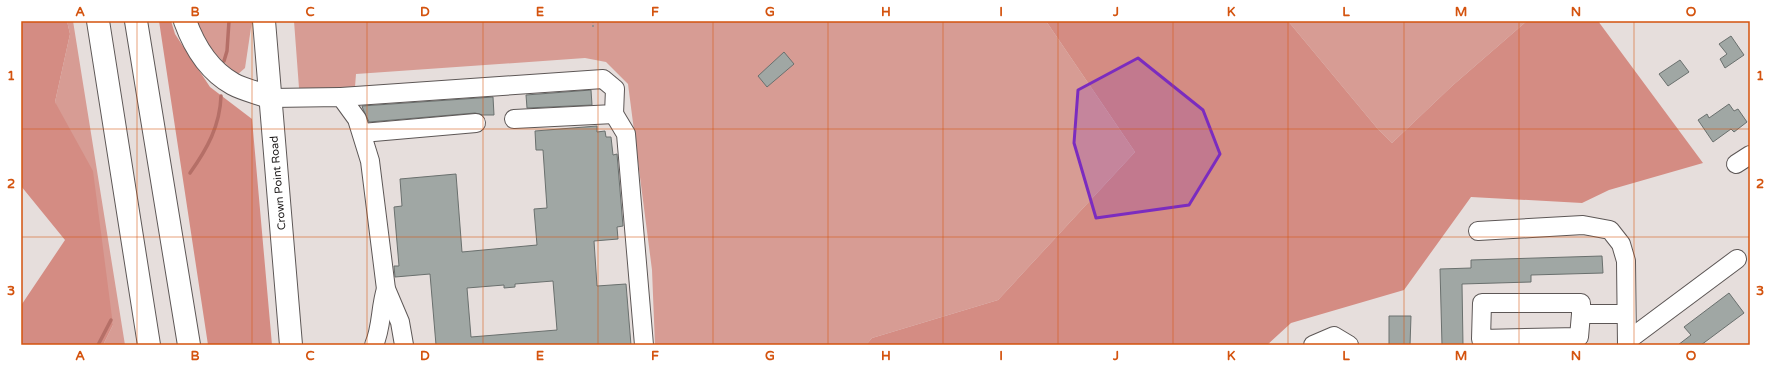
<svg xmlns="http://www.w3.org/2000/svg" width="1771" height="366" font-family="'Varela Round',sans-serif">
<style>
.green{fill:#d79c94}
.forest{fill:#d48c83}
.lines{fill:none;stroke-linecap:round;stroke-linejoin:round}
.stream{stroke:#b56f67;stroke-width:3.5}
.building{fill:#a0a7a4;stroke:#6a706e;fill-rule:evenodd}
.minor-casing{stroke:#5d5756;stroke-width:20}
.major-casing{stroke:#5d5756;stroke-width:24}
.highway-casing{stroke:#5d5756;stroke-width:24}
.path{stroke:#96908f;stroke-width:2;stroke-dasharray:2 2;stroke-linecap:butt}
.minor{stroke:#fff;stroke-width:18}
.major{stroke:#fff;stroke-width:22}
.highway{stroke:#fff;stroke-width:22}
.marked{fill:#7b2cbf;fill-opacity:0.2;stroke:#7b2cbf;stroke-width:3;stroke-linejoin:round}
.grid{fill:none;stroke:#d4530e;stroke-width:1;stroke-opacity:0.55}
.labels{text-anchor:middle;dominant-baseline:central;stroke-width:3;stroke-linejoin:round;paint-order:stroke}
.street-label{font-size:11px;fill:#1e1b1b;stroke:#fff}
.neatline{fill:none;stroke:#d4530e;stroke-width:1.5}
.grid-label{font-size:13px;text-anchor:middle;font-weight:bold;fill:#d4530e}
</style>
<rect width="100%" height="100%" fill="#e6dedc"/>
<g class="green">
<polygon points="67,21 73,21 125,345 103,345 113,325 55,102 70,34"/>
<polygon points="193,21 252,21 245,68 237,75 201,40"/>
<polygon points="294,21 1046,21 1135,152 998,300 872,338 866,345 655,345 652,270 628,84 606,62 585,58 356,74 355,87 316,89 299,88"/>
<polygon points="1288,21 1527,21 1452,86 1392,143 1377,128"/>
</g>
<g class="forest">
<polygon points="21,21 67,21 70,34 55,102 93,171 113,325 103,345 21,345 21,303 22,304 65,240 21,186"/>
<polygon points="159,21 171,21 175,34 210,87 252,119 272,345 208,345"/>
<polygon points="1046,21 1288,21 1377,128 1392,143 1452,86 1527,21 1598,21 1703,163 1609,190 1582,203 1471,197 1404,290 1291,323 1267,345 866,345 872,338 998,300 1135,152"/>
</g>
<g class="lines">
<g class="stream">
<polyline points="224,61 227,51 229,21"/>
<path d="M190,173C207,149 220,126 221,96"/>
<polyline points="98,345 111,320"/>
</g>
</g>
<g class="building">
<polygon points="1731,36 1744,55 1725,68 1720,59 1727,54 1719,44"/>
<polygon points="784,52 794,64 767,87 758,76"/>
<polygon points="1680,60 1689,72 1668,86 1659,74"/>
<polygon points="591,90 592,105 527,108 526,95"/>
<polygon points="493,97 494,115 483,115 475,113 369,122 363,109 362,106"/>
<polygon points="1729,104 1734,111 1738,109 1747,122 1734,132 1731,129 1713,142 1698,120 1707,114 1709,118"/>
<path d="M597,126V132L605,131L606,137H611L613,155L617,154L623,226L617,227L618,239L594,241L597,286L626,284L631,345H436L430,274L395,277L394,266H399L394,207L402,206L400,179L456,174L462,252L537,245L534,209L547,208L543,150H536L535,131ZM553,281L557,330L471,337L467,288L504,285V288L515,287V284Z"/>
<polygon points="1602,256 1603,273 1531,275 1531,282 1462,284 1463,345 1442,345 1440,269 1471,268 1471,260"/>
<polygon points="1729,293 1744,313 1701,345 1678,345 1691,335 1684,327"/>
<polygon points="1389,316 1411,316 1410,345 1389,345"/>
</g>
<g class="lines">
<g class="minor-casing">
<g id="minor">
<polyline points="341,97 603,79 615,89 614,114 514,119"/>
<polyline points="271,98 341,97 357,119 370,161 386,289 400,322 404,345"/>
<polyline points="614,114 626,134 644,345"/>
<polyline points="362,133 476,123"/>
<polyline points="1736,164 1750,155"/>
<polyline points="1478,231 1583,225 1610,230 1621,244 1626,261 1627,345"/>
<polyline points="1581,314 1579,337 1481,339 1482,303 1581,303 1581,314 1626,314"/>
<polyline points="1627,341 1737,259"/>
<path d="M374,345C382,327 380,308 386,289"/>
<polyline points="1313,345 1334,336 1349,345"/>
</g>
</g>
<g class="major-casing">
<polyline id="major" points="264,21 291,345"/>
</g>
<g class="highway-casing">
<g id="highway">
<polyline points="98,21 149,345"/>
<polyline points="136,21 189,345"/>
<path d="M185,21C194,46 208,70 233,84C244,90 259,93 271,98"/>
</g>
</g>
<polyline class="path" points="593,27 593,21"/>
<use href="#minor" class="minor"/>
<use href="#major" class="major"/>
<use href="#highway" class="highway"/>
</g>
<path class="marked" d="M1138,58L1203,110L1220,154L1189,205L1096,218L1074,143L1078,90Z"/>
<path class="grid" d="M137,21V345M252,21V345M367,21V345M483,21V345M598,21V345M713,21V345M828,21V345M943,21V345M1058,21V345M1173,21V345M1288,21V345M1404,21V345M1519,21V345M1634,21V345M21,129H1750M21,237H1750"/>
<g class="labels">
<g class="street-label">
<text transform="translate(278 183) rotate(-95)">Crown Point Road</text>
</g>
</g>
<rect width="1771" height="366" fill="none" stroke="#ffffff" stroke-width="44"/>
<rect x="22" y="22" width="1727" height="322" class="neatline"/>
<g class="grid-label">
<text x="80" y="16">A</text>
<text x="195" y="16">B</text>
<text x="310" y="16">C</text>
<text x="425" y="16">D</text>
<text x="540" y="16">E</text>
<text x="655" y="16">F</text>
<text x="770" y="16">G</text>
<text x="886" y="16">H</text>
<text x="1001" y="16">I</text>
<text x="1116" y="16">J</text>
<text x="1231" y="16">K</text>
<text x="1346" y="16">L</text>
<text x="1461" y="16">M</text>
<text x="1576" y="16">N</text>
<text x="1691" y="16">O</text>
<text x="11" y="80">1</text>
<text x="1760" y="80">1</text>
<text x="11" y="188">2</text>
<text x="1760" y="188">2</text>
<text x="11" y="295">3</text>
<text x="1760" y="295">3</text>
<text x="80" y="360">A</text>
<text x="195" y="360">B</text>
<text x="310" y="360">C</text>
<text x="425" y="360">D</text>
<text x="540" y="360">E</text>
<text x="655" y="360">F</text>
<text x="770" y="360">G</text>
<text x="886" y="360">H</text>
<text x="1001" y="360">I</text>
<text x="1116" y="360">J</text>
<text x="1231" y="360">K</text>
<text x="1346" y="360">L</text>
<text x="1461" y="360">M</text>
<text x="1576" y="360">N</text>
<text x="1691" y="360">O</text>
</g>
</svg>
